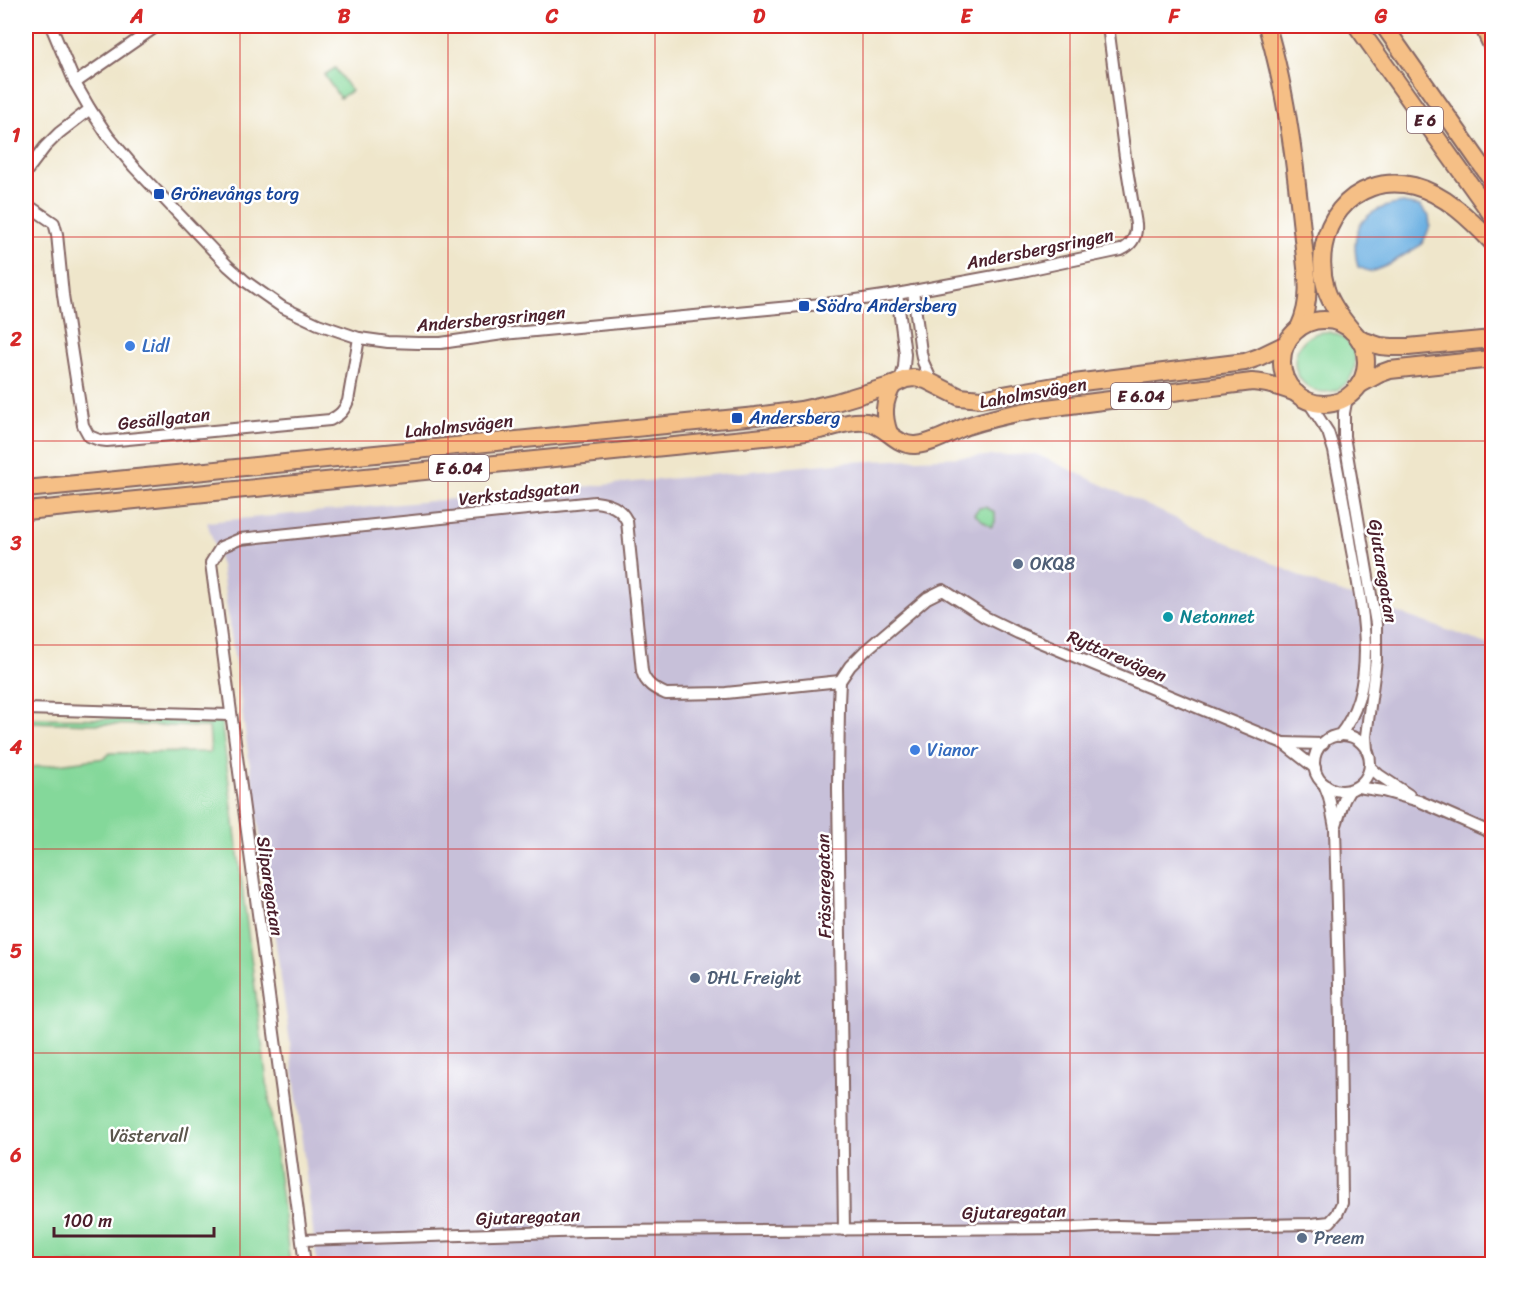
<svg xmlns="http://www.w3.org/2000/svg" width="1518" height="1290" font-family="Sriracha,sans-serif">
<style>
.industrial{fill:#c7c0d9}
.green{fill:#84d89a;stroke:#677c62;stroke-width:1.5}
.water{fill:#6cb0e2;stroke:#5b6886;stroke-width:1.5}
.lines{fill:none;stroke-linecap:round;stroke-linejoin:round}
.minor-casing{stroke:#846563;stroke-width:14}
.highway-casing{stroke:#846563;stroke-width:20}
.minor{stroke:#fff;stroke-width:10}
.highway{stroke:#f5bf86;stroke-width:16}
.grid{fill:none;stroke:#d62828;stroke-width:1.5;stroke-opacity:0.55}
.transit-dot{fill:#1a4fb4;stroke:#fff;stroke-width:2}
.shop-dot{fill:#3f7fe0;stroke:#fff;stroke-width:2}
.service-dot{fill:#5c6f8a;stroke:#fff;stroke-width:2}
.culture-dot{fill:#0f9aa8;stroke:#fff;stroke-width:2}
.labels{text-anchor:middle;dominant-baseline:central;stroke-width:5;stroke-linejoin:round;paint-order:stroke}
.shield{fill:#fff;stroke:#80626b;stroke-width:1.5}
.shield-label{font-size:16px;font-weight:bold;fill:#4a1f2b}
.transit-label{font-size:18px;fill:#164399;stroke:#fff;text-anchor:start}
.street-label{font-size:18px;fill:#4a1f2b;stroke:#fff}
.shop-label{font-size:18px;fill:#366cbe;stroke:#fff;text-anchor:start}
.service-label{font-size:18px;fill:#4e5e75;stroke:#fff;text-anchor:start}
.culture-label{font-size:18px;fill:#0d838f;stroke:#fff;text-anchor:start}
.park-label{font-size:18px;fill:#5b564c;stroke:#fff}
.neatline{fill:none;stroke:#d62828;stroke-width:2}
.grid-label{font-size:20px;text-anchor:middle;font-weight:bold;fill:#d62828}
</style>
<rect width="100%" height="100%" fill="#fff"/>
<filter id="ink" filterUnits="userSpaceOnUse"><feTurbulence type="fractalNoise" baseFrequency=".0167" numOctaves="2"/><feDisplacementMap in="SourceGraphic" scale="12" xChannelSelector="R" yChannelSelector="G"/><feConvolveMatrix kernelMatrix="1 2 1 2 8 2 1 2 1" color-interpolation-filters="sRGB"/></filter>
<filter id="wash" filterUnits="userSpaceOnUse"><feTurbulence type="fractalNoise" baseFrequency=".008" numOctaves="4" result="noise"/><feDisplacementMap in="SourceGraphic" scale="24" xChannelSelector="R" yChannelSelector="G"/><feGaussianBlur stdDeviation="1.35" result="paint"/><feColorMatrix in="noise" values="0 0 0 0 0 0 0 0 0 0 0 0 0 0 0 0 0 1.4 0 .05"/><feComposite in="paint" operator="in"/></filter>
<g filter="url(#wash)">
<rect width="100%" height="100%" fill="#efe6cb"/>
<polygon class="industrial" points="1036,454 1322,586 1492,646 1492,1264 317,1264 288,1027 221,566 207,522 847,462"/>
<g class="green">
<polygon points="335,68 351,91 340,98 324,75"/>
<circle cx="1325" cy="362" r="30"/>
<polygon points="985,507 995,512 995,522 991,527 974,514 979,508"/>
<polygon points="26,718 221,720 290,1264 26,1264 26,768 105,758 110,753 211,752 209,727 26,722"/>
</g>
<path class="water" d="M1403,203L1420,206L1429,216L1430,226L1426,236L1421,245L1386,266L1371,272L1358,267C1348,228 1364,208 1403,203Z"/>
</g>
<g filter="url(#ink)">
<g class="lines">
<g class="minor-casing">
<g id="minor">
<path d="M51,26L75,83L90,109L108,136L134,167L228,266L245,281L282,307L318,324L359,338L388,342L418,343H441L503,334L843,302L897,294L1027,270L1121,250C1132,245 1137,236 1136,224L1125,157L1108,26"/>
<polyline points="75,83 157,26"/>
<polyline points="26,172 45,147 59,133 90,109"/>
<path d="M26,204L54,223L57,234L63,295L83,425L89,436L99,440L107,441L330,420C340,415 344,411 348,401L359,338"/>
<polyline points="913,291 921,352 923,362 933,384"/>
<polyline points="897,294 905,354 904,367 900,381"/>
<polyline points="1347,397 1344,413 1344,436 1376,624 1376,660 1366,736 1367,750"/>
<path d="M1308,401L1328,432L1334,451C1340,483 1346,514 1351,546C1362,605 1381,685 1339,736"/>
<polyline points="26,709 230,715"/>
<circle cx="1342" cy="763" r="28"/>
<polyline points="1283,743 1323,744"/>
<polyline points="1370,767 1379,775 1409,795"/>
<polyline points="1358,787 1383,791 1419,801 1492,833"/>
<polyline points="1336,825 1344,800 1349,791"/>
<polyline points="844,1230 838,789 839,704 840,681 850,666 866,650 927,598 943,590 985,617 1018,633 1283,743 1315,768"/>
<polyline points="302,1240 590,1231 1074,1228 1117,1226 1156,1227 1311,1224 1330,1222 1337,1214 1342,1203 1340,1024 1335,828 1329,797 1324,784"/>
<path d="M305,1264L211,563L221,547L240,539L595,502C610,504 620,507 627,521L642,671C645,684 655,689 666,694L726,693L840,681"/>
</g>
</g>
<g class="highway-casing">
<g id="highway">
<path d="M1267,26C1291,107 1298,193 1307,277C1309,296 1307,311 1299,328"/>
<polyline points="1357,26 1492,215"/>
<polyline points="1384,26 1492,180"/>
<polyline points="1483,26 1492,46"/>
<circle cx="1324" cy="362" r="42"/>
<path d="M1353,332C1342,319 1331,305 1326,289C1309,230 1351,171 1414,186C1445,194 1471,220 1492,242"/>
<polyline points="1359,339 1380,346 1392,347 1408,347 1492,339"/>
<polyline points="1359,385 1379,374 1390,370 1492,359"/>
<path d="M889,433C883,416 883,402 893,385"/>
<polyline points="26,489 756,416 801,410 836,402 893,385 906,379 914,378 926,380 960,397 981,399 1066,384 1245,362 1259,357 1286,344"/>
<path d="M26,511L784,435C796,433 808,432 820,430C835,427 850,420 866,422C885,424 895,446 915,445C933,444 951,432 967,426C991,418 1015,413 1039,409L1252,382C1268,383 1281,387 1296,393"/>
</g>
</g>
<use href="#minor" class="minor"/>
<use href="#highway" class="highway"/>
</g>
</g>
<path class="grid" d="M240,26V1264M448,26V1264M655,26V1264M863,26V1264M1070,26V1264M1278,26V1264M26,237H1492M26,441H1492M26,645H1492M26,849H1492M26,1053H1492"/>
<g class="transit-dot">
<rect x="153" y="188" width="12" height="12" rx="3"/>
<rect x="798" y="300" width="12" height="12" rx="3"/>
<rect x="731" y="412" width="12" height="12" rx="3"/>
</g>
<g class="shop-dot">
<circle cx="130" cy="346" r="6"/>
<circle cx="915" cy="750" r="6"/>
</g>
<g class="service-dot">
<circle cx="1018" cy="564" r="6"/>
<circle cx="695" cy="978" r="6"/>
<circle cx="1302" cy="1238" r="6"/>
</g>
<circle class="culture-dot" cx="1168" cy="617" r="6"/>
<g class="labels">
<g class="shield">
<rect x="1407" y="107" width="36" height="26" rx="4.5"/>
<rect x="1111" y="383" width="60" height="26" rx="4.5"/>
<rect x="429" y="455" width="60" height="26" rx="4.5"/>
</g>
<g class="shield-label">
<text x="1425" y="120">E 6</text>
<text x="1141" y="396">E 6.04</text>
<text x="459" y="468">E 6.04</text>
</g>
<g class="transit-label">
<text x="171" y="194">Grönevångs torg</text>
<text x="816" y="306">Södra Andersberg</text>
<text x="749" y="418">Andersberg</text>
</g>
<g class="street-label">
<text transform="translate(1040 249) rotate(-11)">Andersbergsringen</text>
<text transform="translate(491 319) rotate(-5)">Andersbergsringen</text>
<text transform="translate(1033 393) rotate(-10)">Laholmsvägen</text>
<text transform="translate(164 419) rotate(-6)">Gesällgatan</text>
<text transform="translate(459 426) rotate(-6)">Laholmsvägen</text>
<text transform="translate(519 493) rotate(-6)">Verkstadsgatan</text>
<text transform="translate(1383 571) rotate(81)">Gjutaregatan</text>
<text transform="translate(1117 656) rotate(23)">Ryttarevägen</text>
<text transform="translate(270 886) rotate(82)">Sliparegatan</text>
<text transform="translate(824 886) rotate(-91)">Fräsaregatan</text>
<text transform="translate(1014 1212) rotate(-1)">Gjutaregatan</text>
<text transform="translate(528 1217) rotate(-2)">Gjutaregatan</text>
</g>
<g class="shop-label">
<text x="142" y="346">Lidl</text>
<text x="927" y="750">Vianor</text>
</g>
<g class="service-label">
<text x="1030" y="564">OKQ8</text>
<text x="707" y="978">DHL Freight</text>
<text x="1314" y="1238">Preem</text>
</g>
<g class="culture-label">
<text x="1180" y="617">Netonnet</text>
</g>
<g class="park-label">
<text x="149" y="1136">Västervall</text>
</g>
</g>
<rect width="1518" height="1290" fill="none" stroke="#fff" stroke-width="66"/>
<path d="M54 1227v9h160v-9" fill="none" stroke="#4a1f2b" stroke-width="3"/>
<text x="63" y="1227" font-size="18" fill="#4a1f2b" stroke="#ffffff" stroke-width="4.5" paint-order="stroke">100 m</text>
<rect x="33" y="33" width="1452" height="1224" class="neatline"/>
<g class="grid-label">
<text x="137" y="23">A</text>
<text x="344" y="23">B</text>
<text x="552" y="23">C</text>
<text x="759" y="23">D</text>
<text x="966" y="23">E</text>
<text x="1174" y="23">F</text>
<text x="1381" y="23">G</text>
<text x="16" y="142">1</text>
<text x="16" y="346">2</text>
<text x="16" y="550">3</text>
<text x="16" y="754">4</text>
<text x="16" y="958">5</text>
<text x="16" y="1162">6</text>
</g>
</svg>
